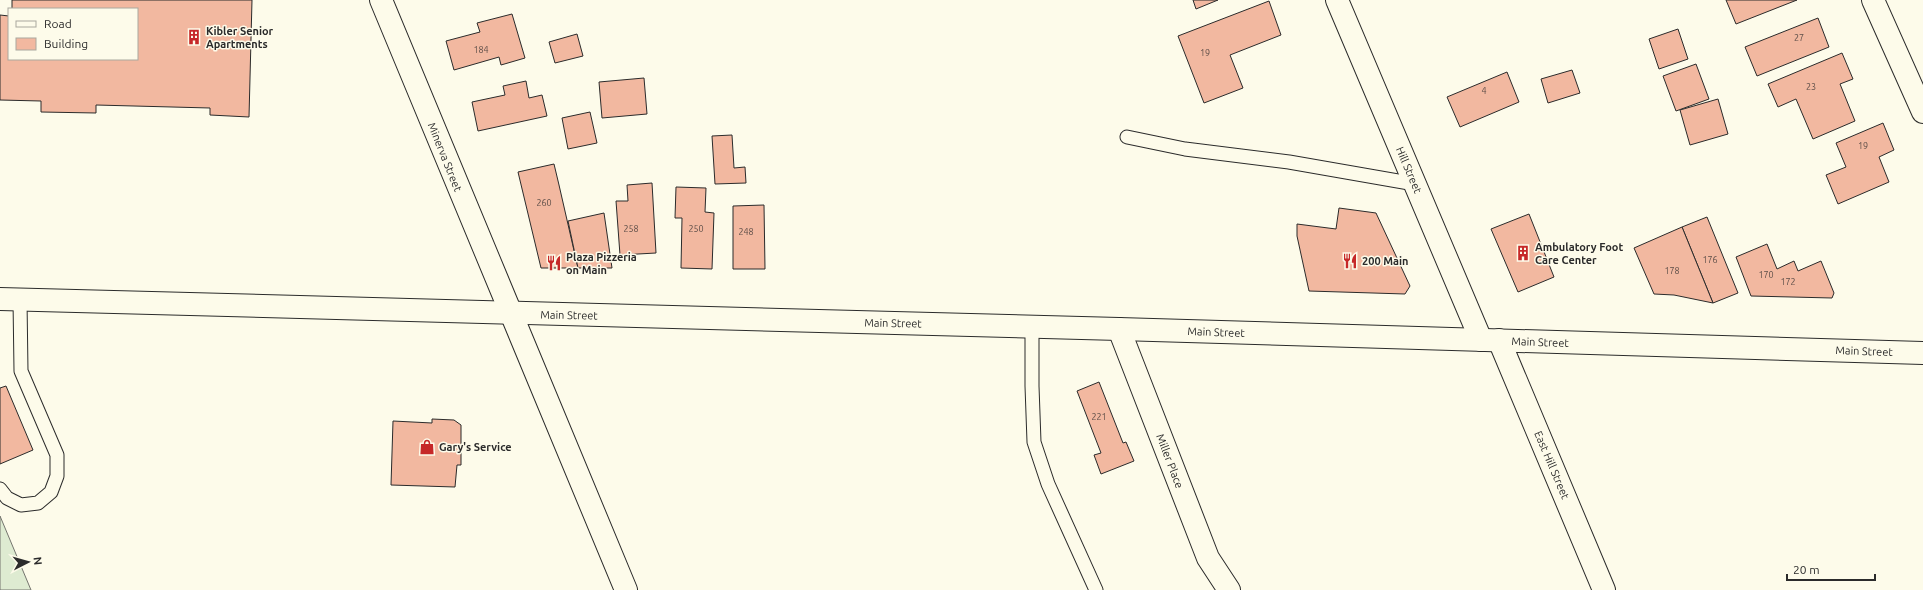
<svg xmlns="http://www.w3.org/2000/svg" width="1923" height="590" font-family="Ubuntu,sans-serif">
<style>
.green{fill:#deebd1;stroke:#74746e}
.building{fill:#f2b8a0;stroke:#2b2b2b}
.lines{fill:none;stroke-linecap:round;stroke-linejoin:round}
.service-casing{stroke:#2b2b2b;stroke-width:15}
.minor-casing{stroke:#2b2b2b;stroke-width:24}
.primary-casing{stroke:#2b2b2b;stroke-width:24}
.service{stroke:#fdfbea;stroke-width:13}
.minor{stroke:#fdfbea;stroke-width:22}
.primary{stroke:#fdfbea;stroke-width:22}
.labels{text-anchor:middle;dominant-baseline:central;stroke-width:3;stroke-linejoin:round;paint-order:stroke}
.number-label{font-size:9px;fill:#5d4e48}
.poi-label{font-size:11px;font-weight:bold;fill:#2b2b2b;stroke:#fdfbea;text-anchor:start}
.street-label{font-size:11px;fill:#2b2b2b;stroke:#fdfbea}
</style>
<rect width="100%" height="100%" fill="#fdfbea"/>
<polygon class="green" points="0,516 31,590 0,590"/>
<g class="building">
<polygon points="12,0 252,0 249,117 210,115 210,108 96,105 96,113 41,112 41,101 0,100 0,15 9,16 9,59 137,59 137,9 12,9"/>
<polygon points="1193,0 1218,0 1196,9"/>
<polygon points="1726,0 1797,0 1736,24"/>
<polygon points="1269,1 1281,35 1230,55 1243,88 1204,103 1178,36"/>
<polygon points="512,14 525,58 501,65 499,57 454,70 446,41 480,32 477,23"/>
<polygon points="1818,18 1829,47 1757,76 1745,47"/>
<polygon points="1678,29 1688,59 1659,69 1649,39"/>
<polygon points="577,34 583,56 555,63 549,42"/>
<polygon points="1842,53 1853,79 1840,84 1855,121 1813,139 1796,99 1778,107 1768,84"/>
<polygon points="1696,64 1709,99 1676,111 1663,76"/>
<polygon points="1572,70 1580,93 1548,103 1541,79"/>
<polygon points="1507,72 1519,102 1460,127 1447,97"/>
<polygon points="644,78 647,114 602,118 599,82"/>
<polygon points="526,81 529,98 542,95 547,116 478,131 472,102 505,95 503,86"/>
<polygon points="1718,99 1728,134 1690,145 1680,110"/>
<polygon points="590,112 597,143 568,149 562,118"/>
<polygon points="1883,123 1894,150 1879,157 1889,182 1838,204 1826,175 1846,167 1836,143"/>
<polygon points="732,135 734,168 745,167 746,183 715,184 712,136"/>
<polygon points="554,164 559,185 578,268 541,268 518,172"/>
<polygon points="652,183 656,253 620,255 616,201 628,201 627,185"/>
<polygon points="676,187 706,188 705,212 714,213 712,269 681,268 682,218 675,218"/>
<polygon points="764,205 765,269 733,269 733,206"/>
<polygon points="1339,208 1376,213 1410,286 1405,294 1309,291 1297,236 1297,224 1336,229"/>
<polygon points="604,213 612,268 578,268 568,221"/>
<polygon points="1529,214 1554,277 1518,292 1491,229"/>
<polygon points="1707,217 1738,293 1713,303 1682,227"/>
<polygon points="1682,227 1713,303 1674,295 1654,294 1634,248"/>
<polygon points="1767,244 1777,269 1794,261 1798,271 1821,261 1834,293 1832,298 1751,296 1736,257"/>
<polygon points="1099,382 1123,443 1126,442 1134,461 1101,474 1094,455 1101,453 1077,391"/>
<polygon points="6,386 33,450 0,464 0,388"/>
<polygon points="432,419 454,420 461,425 461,465 457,465 455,487 391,485 393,421 432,423"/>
</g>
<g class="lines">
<g class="service-casing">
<g id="service">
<polyline points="1127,137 1185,149 1289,162 1415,184"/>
<polyline points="1032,327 1032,386 1034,442 1048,484 1096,590"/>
<polyline points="0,489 7,498 21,505 38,503 51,492 57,476 57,455 21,371 20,300"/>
</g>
</g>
<g class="minor-casing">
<g id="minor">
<polyline points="381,0 626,590"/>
<polyline points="1337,0 1481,340"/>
<polyline points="1873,0 1923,112"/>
<polyline points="1119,329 1208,558 1229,590"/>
<polyline points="1499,340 1604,590"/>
</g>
</g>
<g class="primary-casing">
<polyline id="primary" points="0,299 1119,329 1923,353"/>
</g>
<use href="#service" class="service"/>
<use href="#minor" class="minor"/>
<use href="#primary" class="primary"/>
</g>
<defs>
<g id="building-bare" transform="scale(1.2)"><path d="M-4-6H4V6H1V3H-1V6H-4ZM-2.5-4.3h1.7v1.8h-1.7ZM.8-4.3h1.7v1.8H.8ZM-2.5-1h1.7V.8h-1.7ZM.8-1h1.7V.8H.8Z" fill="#c62828" stroke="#fdfbea" stroke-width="2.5" paint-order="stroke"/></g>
<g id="restaurant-bare" transform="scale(1.2)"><path d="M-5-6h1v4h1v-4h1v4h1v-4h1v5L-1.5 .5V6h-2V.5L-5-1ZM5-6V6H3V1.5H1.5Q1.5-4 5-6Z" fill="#c62828" stroke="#fdfbea" stroke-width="2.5" paint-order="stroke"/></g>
<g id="shop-bare" transform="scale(1.2)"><path d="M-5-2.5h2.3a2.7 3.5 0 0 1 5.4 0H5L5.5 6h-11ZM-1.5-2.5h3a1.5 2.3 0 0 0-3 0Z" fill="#c62828" stroke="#fdfbea" stroke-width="2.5" paint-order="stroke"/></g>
</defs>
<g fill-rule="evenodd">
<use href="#building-bare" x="194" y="37"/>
<use href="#building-bare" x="1523" y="253"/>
<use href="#restaurant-bare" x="1350" y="261"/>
<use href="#restaurant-bare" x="554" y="263"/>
<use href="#shop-bare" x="427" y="447"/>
</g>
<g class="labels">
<g class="number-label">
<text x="1799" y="38">27</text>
<text x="481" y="50">184</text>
<text x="1205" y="53">19</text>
<text x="1811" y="87">23</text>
<text x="1484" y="91">4</text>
<text x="1863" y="146">19</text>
<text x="544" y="203">260</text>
<text x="631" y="229">258</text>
<text x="696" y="229">250</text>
<text x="746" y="232">248</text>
<text x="1710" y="260">176</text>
<text x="1672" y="271">178</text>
<text x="1766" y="275">170</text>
<text x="1788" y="282">172</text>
<text x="1099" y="417">221</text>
</g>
<g class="poi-label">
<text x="206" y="31">Kibler Senior<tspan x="206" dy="13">Apartments</tspan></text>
<text x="1535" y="247">Ambulatory Foot<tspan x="1535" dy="13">Care Center</tspan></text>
<text x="566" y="257">Plaza Pizzeria<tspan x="566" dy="13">on Main</tspan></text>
<text x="1362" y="261">200 Main</text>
<text x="439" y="447">Gary's Service</text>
</g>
<g class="street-label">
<text transform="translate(445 157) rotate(68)">Minerva Street</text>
<text transform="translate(1409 170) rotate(67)">Hill Street</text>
<text transform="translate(569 315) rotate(1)">Main Street</text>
<text transform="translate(893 323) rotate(1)">Main Street</text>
<text transform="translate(1216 332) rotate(2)">Main Street</text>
<text transform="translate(1540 342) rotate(2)">Main Street</text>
<text transform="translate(1864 351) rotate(2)">Main Street</text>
<text transform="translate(1170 461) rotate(69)">Miller Place</text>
<text transform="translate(1552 465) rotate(67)">East Hill Street</text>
</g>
</g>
<rect x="8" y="8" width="130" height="52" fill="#fdfbea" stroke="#a9a89e"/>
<rect x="16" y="21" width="20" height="6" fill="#fdfbea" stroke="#a9a89e"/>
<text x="44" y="28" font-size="12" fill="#2b2b2b">Road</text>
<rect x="16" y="38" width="20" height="12" fill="#f2b8a0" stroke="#a9a89e"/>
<text x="44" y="48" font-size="12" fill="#2b2b2b">Building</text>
<g transform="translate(28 562) rotate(84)" stroke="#fdfbea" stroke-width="3" paint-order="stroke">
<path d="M0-3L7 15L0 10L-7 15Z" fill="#2b2b2b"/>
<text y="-6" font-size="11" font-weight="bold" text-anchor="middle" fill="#2b2b2b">N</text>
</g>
<path d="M1787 574v6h88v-6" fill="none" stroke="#2b2b2b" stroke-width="2"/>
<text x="1793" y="574" font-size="12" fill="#2b2b2b" stroke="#fdfbea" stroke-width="3" paint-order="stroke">20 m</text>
</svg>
